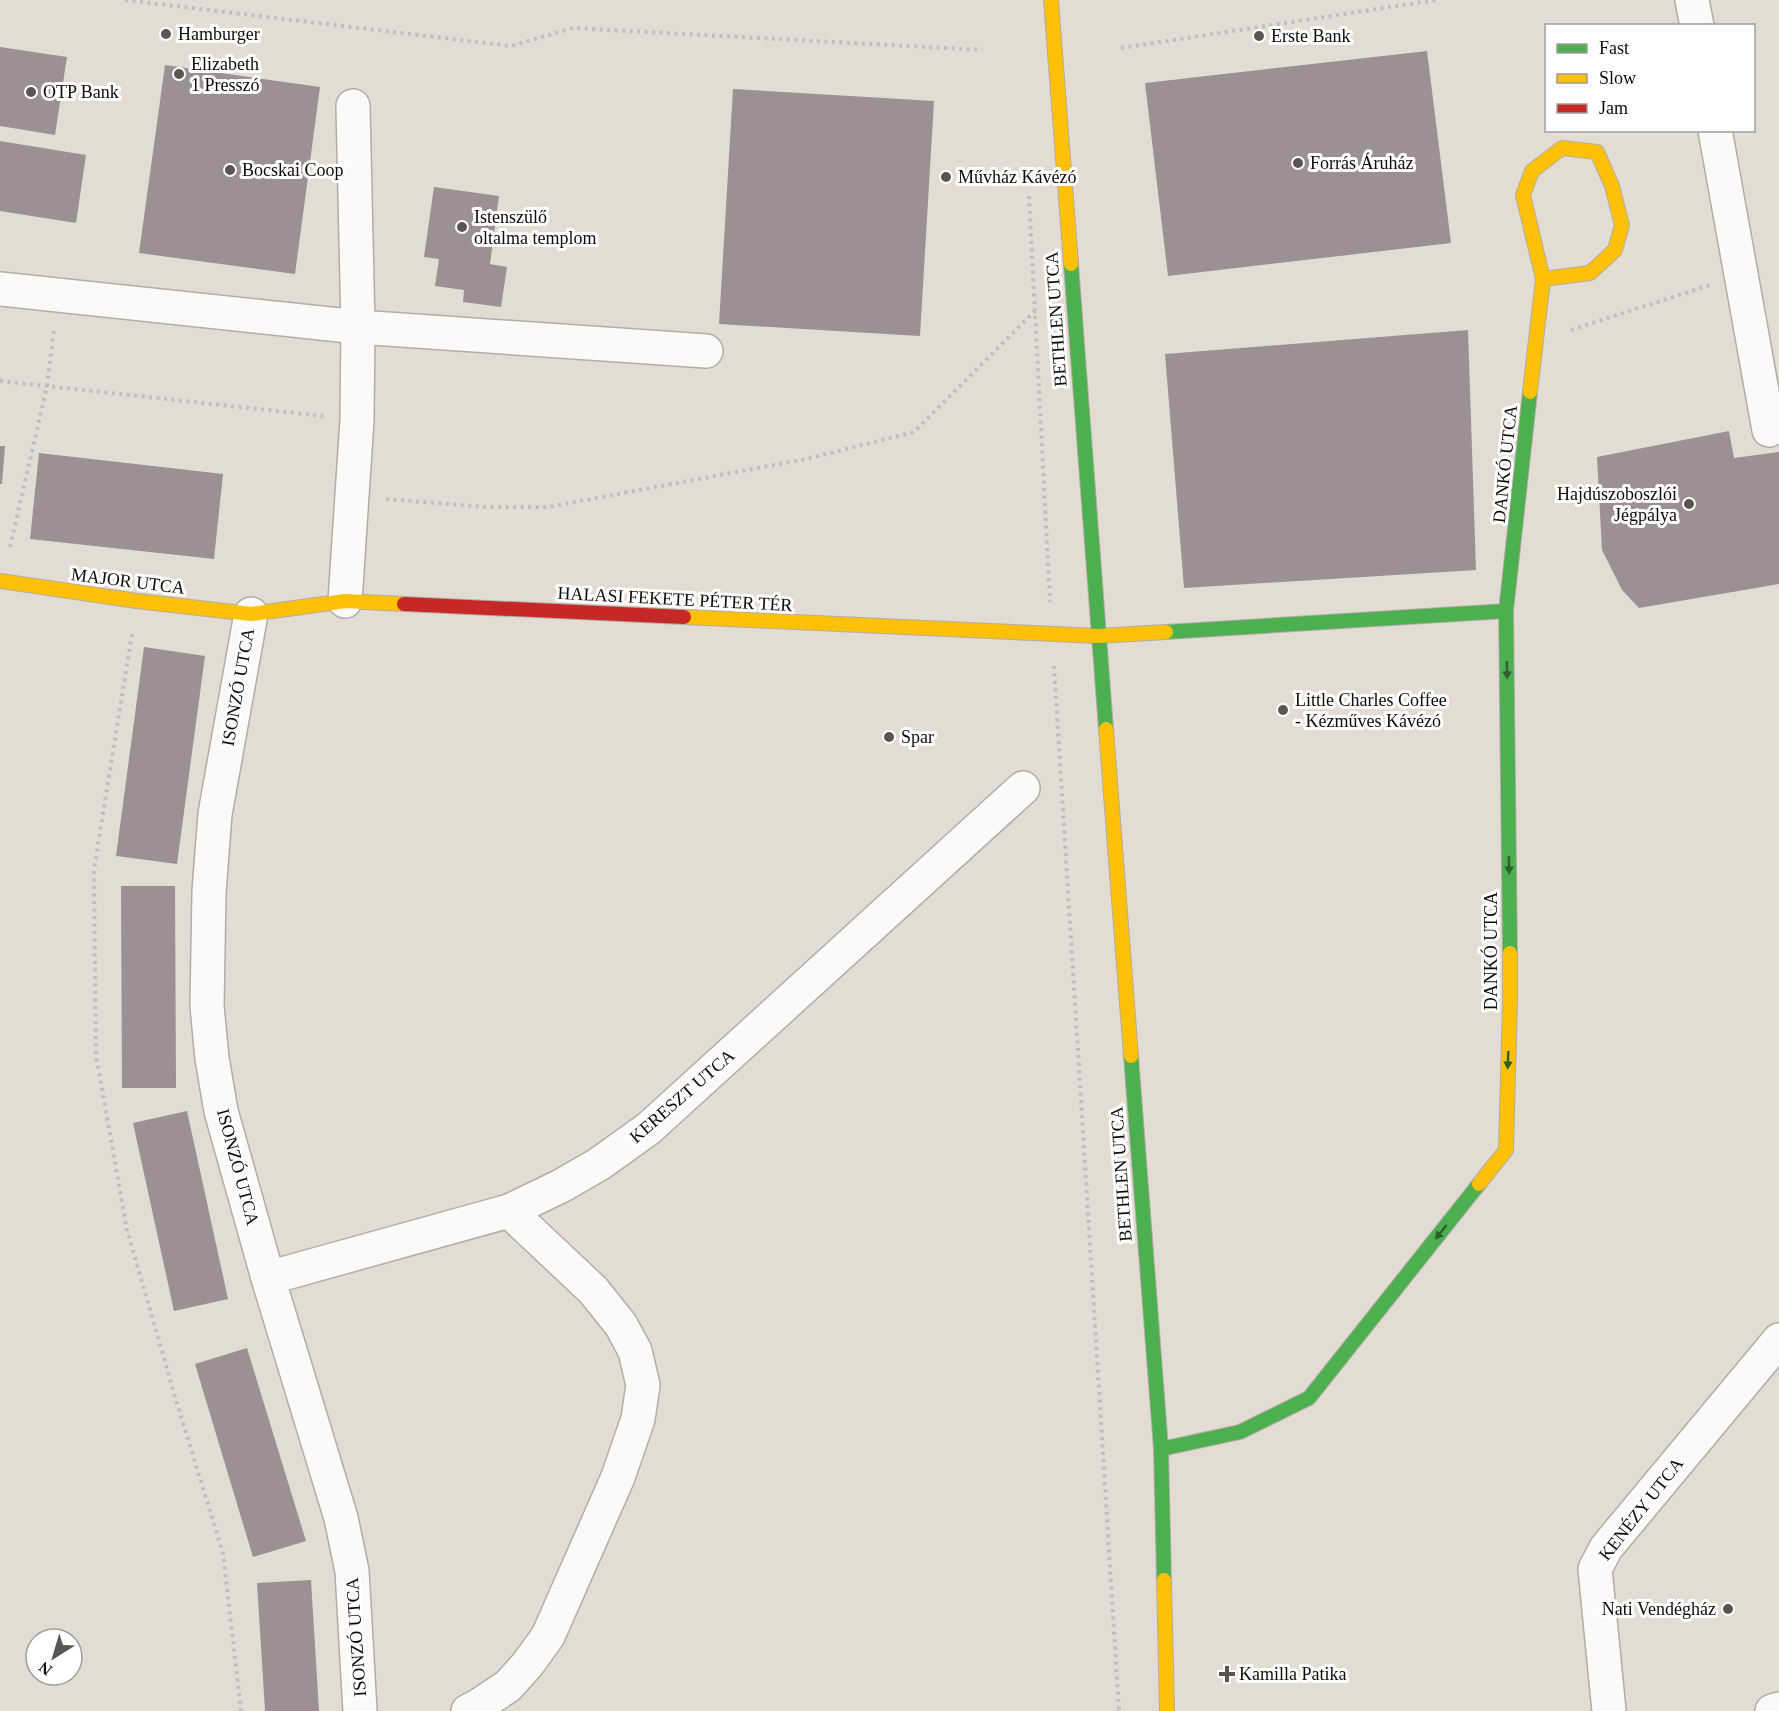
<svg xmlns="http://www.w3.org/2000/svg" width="1779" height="1711" font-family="Georgia,serif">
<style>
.building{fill:#9d9094}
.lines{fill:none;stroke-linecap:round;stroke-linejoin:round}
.street-casing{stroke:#b2ada6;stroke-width:36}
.fast-casing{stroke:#b2ada6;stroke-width:16}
.slow-casing{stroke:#b2ada6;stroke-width:16}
.jam-casing{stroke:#b2ada6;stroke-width:16}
.path{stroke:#c1bfbc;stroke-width:4;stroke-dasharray:3 4.5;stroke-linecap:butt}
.street{stroke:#fbfaf8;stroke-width:33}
.fast{stroke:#4caf50;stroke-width:14}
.slow{stroke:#ffc107;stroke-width:14}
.jam{stroke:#c62828;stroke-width:14}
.oneway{fill:#2e5e2c}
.poi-dot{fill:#5a554e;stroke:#fff;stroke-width:2}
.labels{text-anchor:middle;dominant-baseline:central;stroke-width:6;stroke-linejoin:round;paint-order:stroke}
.poi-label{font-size:18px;fill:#100c07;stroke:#fff;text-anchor:start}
.street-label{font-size:18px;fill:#100c07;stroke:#fff}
</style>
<rect width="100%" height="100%" fill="#e3dcd3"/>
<g class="building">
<polygon points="0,47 67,57 55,135 0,126"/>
<polygon points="1427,51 1451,243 1168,276 1145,83"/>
<polygon points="165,65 320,87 295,274 139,253"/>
<polygon points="733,89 934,101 920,336 719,324"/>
<polygon points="0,141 86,155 76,223 0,211"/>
<polygon points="434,187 499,196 490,264 507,267 501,307 463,302 464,290 435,286 439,259 424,257"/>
<polygon points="1468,330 1476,570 1184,588 1165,354"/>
<polygon points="1729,431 1734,458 1779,452 1779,584 1639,608 1622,590 1602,550 1597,457"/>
<polygon points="0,446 5,446 2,484 0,484"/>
<polygon points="39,453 223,474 214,559 30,539"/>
<polygon points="144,647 205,656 177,864 116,856"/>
<polygon points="121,886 175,886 176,1088 122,1088"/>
<polygon points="187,1111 228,1299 174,1311 133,1123"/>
<polygon points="247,1348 306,1541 253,1557 195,1364"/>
<polygon points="311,1580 319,1711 265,1711 257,1583"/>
</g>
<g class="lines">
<g class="street-casing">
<g id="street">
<polyline points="1692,0 1697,26"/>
<polyline points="1715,130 1769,430"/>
<polyline points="0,289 358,327 706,351"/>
<polyline points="345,601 357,420 358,327 353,106"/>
<polyline points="251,614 215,814 209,892 207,1006 212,1058 221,1111 268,1278 341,1518 352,1571 360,1711"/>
<polyline points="268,1278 509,1211 561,1186 599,1164 648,1129 1023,788"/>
<polyline points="468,1711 478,1706 508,1686 527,1665 548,1636 618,1477 638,1419 643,1385 635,1351 621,1325 593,1290 509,1211"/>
<polyline points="1609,1711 1595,1569 1606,1548 1779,1340"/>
<polyline points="1772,1711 1779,1709"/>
</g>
</g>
<g class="fast-casing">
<g id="fast">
<polyline points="1071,264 1106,729"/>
<polyline points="1166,632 1506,611"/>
<polyline points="1510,953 1506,611 1530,392"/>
<polyline points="1131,1056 1161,1449 1164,1580"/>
<polyline points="1161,1449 1240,1432 1309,1398 1479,1184"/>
</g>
</g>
<g class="slow-casing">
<g id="slow">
<polyline points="1051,0 1071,264"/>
<polyline points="1530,392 1543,279 1590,273 1615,250 1622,225 1612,186 1597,152 1562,148 1532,171 1523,195 1543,279"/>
<polyline points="0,581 137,601 251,614 345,601 404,604"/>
<polyline points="684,617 1098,636 1166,632"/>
<polyline points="1106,729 1131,1056"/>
<polyline points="1479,1184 1506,1150 1510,1000 1510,953"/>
<polyline points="1164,1580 1167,1711"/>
</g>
</g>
<g class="jam-casing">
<polyline id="jam" points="404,604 684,617"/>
</g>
<g class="path">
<polyline points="125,0 511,46 573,28 982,50"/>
<polyline points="1121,48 1436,0"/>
<polyline points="1029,196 1050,602"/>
<polyline points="1571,330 1710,285"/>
<polyline points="0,381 323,416"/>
<polyline points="386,499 486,507 548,507 806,459 914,432 1035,311"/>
<polyline points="10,547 47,386 54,329"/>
<polyline points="132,634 94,869 96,1055 127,1230 176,1400 223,1553 241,1711"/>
<polyline points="1054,666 1119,1711"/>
</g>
<use href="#street" class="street"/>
<use href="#fast" class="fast"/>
<use href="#slow" class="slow"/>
<use href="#jam" class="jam"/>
</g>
<defs><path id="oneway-solid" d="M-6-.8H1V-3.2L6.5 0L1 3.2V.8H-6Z" transform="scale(1.5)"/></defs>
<g class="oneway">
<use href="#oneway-solid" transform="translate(1507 670) rotate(89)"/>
<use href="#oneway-solid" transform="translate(1509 865) rotate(89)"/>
<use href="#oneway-solid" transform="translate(1508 1060) rotate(92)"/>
<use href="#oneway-solid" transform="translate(1441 1232) rotate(128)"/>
</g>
<g class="poi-dot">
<circle cx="166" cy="34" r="6"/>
<circle cx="1259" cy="36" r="6"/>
<circle cx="179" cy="74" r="6"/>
<circle cx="31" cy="92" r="6"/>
<circle cx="1298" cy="163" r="6"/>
<circle cx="230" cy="170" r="6"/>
<circle cx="946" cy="177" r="6"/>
<circle cx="462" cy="227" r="6"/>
<circle cx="1689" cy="504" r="6"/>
<circle cx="1283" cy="710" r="6"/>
<circle cx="889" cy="737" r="6"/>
<circle cx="1728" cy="1609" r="6"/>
<path d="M1224 1665h6v6h6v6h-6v6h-6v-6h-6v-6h6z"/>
</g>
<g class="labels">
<g class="poi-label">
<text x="178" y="34">Hamburger</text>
<text x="1271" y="36">Erste Bank</text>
<text x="191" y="64">Elizabeth<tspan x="191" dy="21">1 Presszó</tspan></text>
<text x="43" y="92">OTP Bank</text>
<text x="1310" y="163">Forrás Áruház</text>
<text x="242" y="170">Bocskai Coop</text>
<text x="958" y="177">Művház Kávézó</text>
<text x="474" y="217">Istenszülő<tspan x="474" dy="21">oltalma templom</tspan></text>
<text x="1677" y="494" text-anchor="end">Hajdúszoboszlói<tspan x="1677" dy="21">Jégpálya</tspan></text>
<text x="1295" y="700">Little Charles Coffee<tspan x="1295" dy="21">- Kézműves Kávézó</tspan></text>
<text x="901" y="737">Spar</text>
<text x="1716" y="1609" text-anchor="end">Nati Vendégház</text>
<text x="1239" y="1674">Kamilla Patika</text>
</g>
<g class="street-label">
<text transform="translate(1056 319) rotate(-94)">BETHLEN UTCA</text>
<text transform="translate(1505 464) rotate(-84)">DANKÓ UTCA</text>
<text transform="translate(128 581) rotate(7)">MAJOR UTCA</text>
<text transform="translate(675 599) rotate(3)">HALASI FEKETE PÉTER TÉR</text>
<text transform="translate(238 687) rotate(-80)">ISONZÓ UTCA</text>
<text transform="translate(1491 951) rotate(-90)">DANKÓ UTCA</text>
<text transform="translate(682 1096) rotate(-41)">KERESZT UTCA</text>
<text transform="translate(238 1167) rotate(75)">ISONZÓ UTCA</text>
<text transform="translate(1121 1174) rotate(-94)">BETHLEN UTCA</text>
<text transform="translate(1641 1509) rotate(-52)">KENÉZY UTCA</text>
<text transform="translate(356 1637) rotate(-94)">ISONZÓ UTCA</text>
</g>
</g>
<rect x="1545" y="24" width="210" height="108" fill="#ffffff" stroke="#9f9e9c" stroke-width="1.5"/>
<rect x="1557" y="44" width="30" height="9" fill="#4caf50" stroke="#9f9e9c" stroke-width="1.5"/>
<text x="1599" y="54" font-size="18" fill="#100c07">Fast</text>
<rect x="1557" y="74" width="30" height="9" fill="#ffc107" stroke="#9f9e9c" stroke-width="1.5"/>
<text x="1599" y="84" font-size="18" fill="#100c07">Slow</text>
<rect x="1557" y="104" width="30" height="9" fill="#c62828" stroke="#9f9e9c" stroke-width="1.5"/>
<text x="1599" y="114" font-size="18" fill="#100c07">Jam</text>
<g transform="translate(54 1657) rotate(217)"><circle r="28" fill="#ffffff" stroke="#9f9e9c" stroke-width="1.5"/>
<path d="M0-4.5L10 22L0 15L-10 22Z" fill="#5a554e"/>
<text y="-9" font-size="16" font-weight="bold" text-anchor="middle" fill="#100c07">N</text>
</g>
</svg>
